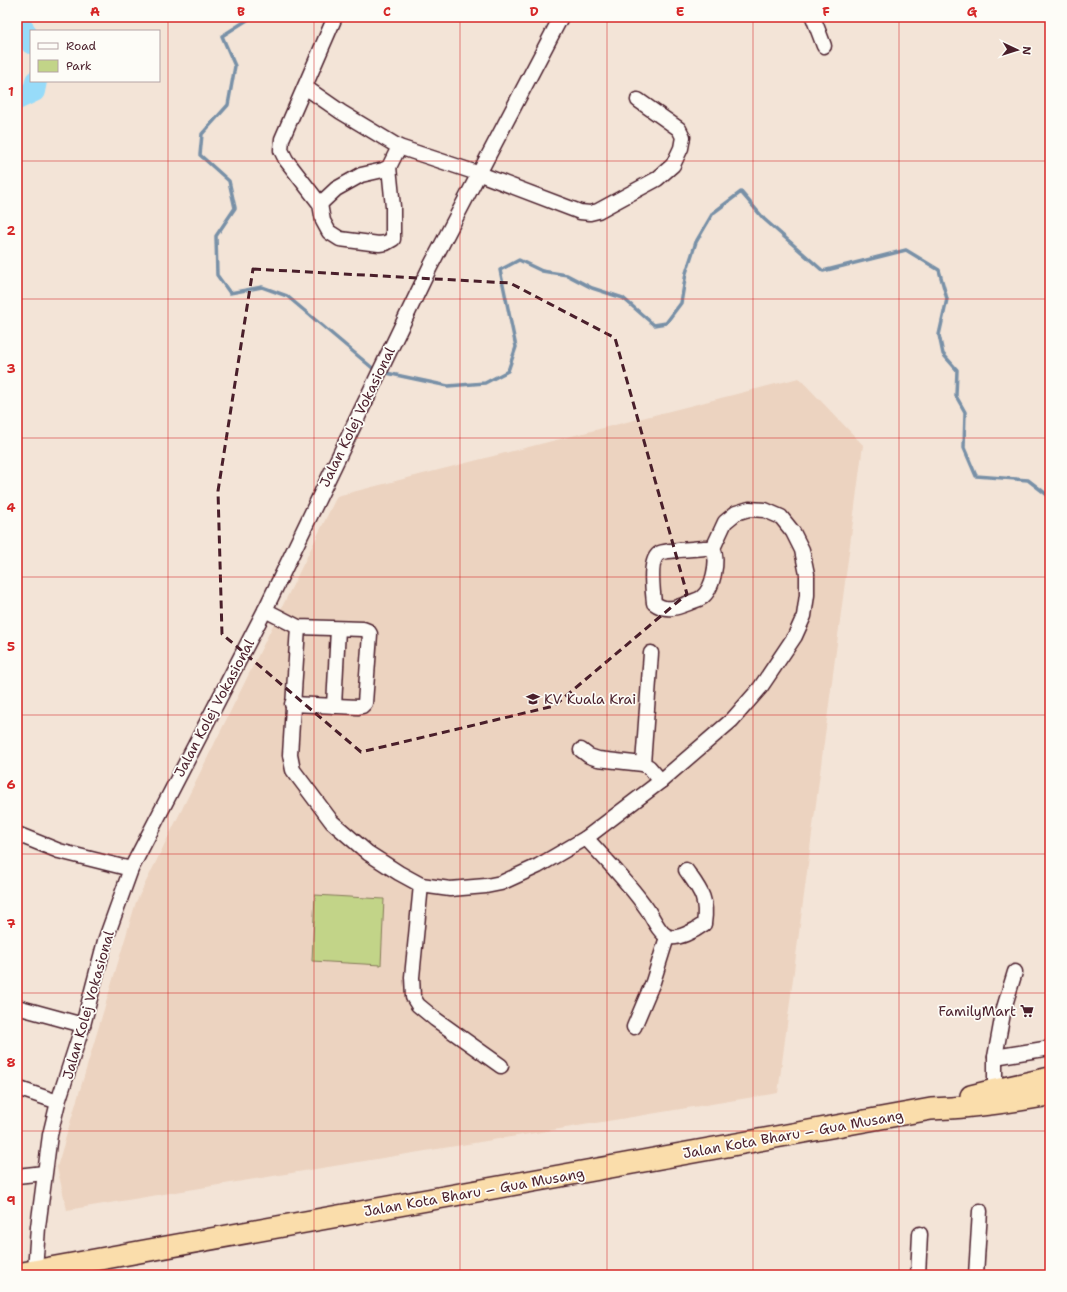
<svg xmlns="http://www.w3.org/2000/svg" width="1067" height="1292" font-family="'Shantell Sans',sans-serif">
<style>
.built{fill:#ecd3c0}
.green{fill:#c2d488;stroke:#867a5a}
.lines{fill:none;stroke-linecap:round;stroke-linejoin:round}
.stream{stroke:#7890a7;stroke-width:3.5}
.river{stroke:#97dbf9;stroke-width:22}
.minor-casing{stroke:#4a1f2b;stroke-width:17}
.highway-casing{stroke:#4a1f2b;stroke-width:24}
.minor{stroke:#fdfcf7;stroke-width:14}
.highway{stroke:#faddab;stroke-width:21}
.marked{fill:none;stroke:#4a1f2b;stroke-width:3;stroke-dasharray:8 5;stroke-linejoin:round}
.grid{fill:none;stroke:#d62828;stroke-width:1;stroke-opacity:0.55}
.labels{text-anchor:middle;dominant-baseline:central;stroke-width:3.5;stroke-linejoin:round;paint-order:stroke}
.street-label{font-size:14px;fill:#4a1f2b;stroke:#fdfcf7}
.poi-label{font-size:14px;fill:#4a1f2b;stroke:#fdfcf7;text-anchor:start}
.neatline{fill:none;stroke:#d62828;stroke-width:1.5}
.grid-label{font-size:13px;text-anchor:middle;font-weight:bold;fill:#d62828}
</style>
<rect width="100%" height="100%" fill="#f3e4d7"/>
<filter id="ink" filterUnits="userSpaceOnUse"><feTurbulence type="fractalNoise" baseFrequency=".025" numOctaves="2"/><feDisplacementMap in="SourceGraphic" scale="8" xChannelSelector="R" yChannelSelector="G"/><feConvolveMatrix kernelMatrix="1 2 1 2 8 2 1 2 1" color-interpolation-filters="sRGB"/></filter>
<g filter="url(#ink)">
<polygon class="built" points="799,378 863,445 778,1093 67,1210 57,1167 136,902 337,496"/>
<polygon class="green" points="315,895 384,899 381,965 312,961"/>
<g class="lines">
<g class="stream">
<polyline points="252,17 222,36 235,66 228,105 202,134 200,155 229,181 235,208 216,236 217,275 230,293 262,287 287,296 376,371"/>
<polyline points="382,372 448,386 485,383 508,371 516,347 500,270 519,260 542,271 567,275 592,288 623,298 654,325 666,323 681,303 686,273 696,242 713,213 741,192 764,219 823,271 906,250 939,270 947,299 939,335 943,354 957,370 956,396 965,412 964,448 976,476 1028,480 1050,497"/>
</g>
<g class="river">
<polyline points="17,27 23,28 31,43"/>
<polyline points="17,99 34,91 36,81"/>
</g>
<g class="minor-casing">
<g id="minor">
<polyline points="335,17 282,139 281,150 286,160 320,204 323,221 329,232 340,239 379,244 386,243 393,239 393,207 389,167"/>
<polyline points="813,17 824,46"/>
<polyline points="305,87 341,112 399,147 480,174 580,212 590,213 598,211 657,179 673,165 681,148 683,137 679,129 638,100"/>
<polyline points="320,204 336,189 361,175 383,170 389,167 399,147"/>
<path d="M704,548H713C719,561 713,590 701,598C698,600 693,601 689,603C676,608 666,612 654,603C653,592 648,559 660,553C665,550 696,549 704,548Z"/>
<polyline points="265,610 298,627 363,629 368,631 370,634 365,703 362,706 358,707 292,704"/>
<polyline points="298,627 290,755 293,770 332,822 368,853 399,873 421,885 450,889 486,886 501,883 538,866 586,838 661,781 732,720 760,688 795,636 804,616 807,595 807,574 802,550 793,532 781,517 765,510 749,509 736,513 725,522 713,548"/>
<polyline points="334,706 338,629"/>
<polyline points="581,750 589,756 598,759 643,764 649,767 661,781"/>
<polyline points="643,764 651,653"/>
<polyline points="17,834 59,851 131,869"/>
<path d="M586,838C607,861 629,883 647,909C652,916 659,933 667,936C676,941 696,930 704,924C708,898 700,890 686,870"/>
<polyline points="421,885 412,977 413,997 418,1005 435,1019 501,1066"/>
<polyline points="17,1007 83,1025"/>
<polyline points="634,1027 653,982 667,937"/>
<polyline points="995,1057 1050,1048"/>
<polyline points="17,1088 58,1102"/>
<polyline points="995,1090 995,1057 1004,1008 1015,972"/>
<polyline points="17,1176 44,1173"/>
<polyline points="35,1271 38,1227 50,1135 58,1102 83,1025 105,941 131,869 265,610 430,267 561,17"/>
<polyline points="918,1275 920,1234"/>
<polyline points="976,1275 980,1211"/>
</g>
</g>
<g class="highway-casing">
<g id="highway">
<polyline points="971,1096 995,1090 1050,1078"/>
<path d="M17,1274L931,1109C971,1108 1010,1102 1050,1095"/>
</g>
</g>
<use href="#minor" class="minor"/>
<use href="#highway" class="highway"/>
</g>
</g>
<path class="marked" d="M253,269L510,283L615,338L687,594L554,706L361,752L222,634L218,491Z"/>
<path class="grid" d="M168,17V1275M314,17V1275M460,17V1275M607,17V1275M753,17V1275M899,17V1275M17,161H1050M17,299H1050M17,438H1050M17,577H1050M17,715H1050M17,854H1050M17,993H1050M17,1131H1050"/>
<defs>
<g id="university-bare" transform="scale(1.08)"><path d="M0-5L7-2L0 1L-7-2ZM-4 1L0 2.5L4 1V4Q0 6-4 4Z" fill="#4a1f2b" stroke="#fdfcf7" stroke-width="2.5" paint-order="stroke"/></g>
<g id="supermarket-bare" transform="scale(1.08)"><path d="M-6-5.5h2.5l.6 2H6L4.5 2H-2.5L-4.4-4H-6ZM-1.5 3.2a1.3 1.3 0 1 0 .1 0ZM3 3.2a1.3 1.3 0 1 0 .1 0Z" fill="#4a1f2b" stroke="#fdfcf7" stroke-width="2.5" paint-order="stroke"/></g>
</defs>
<g fill-rule="evenodd">
<use href="#university-bare" x="533" y="699"/>
<use href="#supermarket-bare" x="1027" y="1011"/>
</g>
<g class="labels">
<g class="street-label">
<text transform="translate(357 417) rotate(-64)">Jalan Kolej Vokasional</text>
<text transform="translate(214 708) rotate(-62)">Jalan Kolej Vokasional</text>
<text transform="translate(88 1005) rotate(-74)">Jalan Kolej Vokasional</text>
<text transform="translate(793 1134) rotate(-10)">Jalan Kota Bharu – Gua Musang</text>
<text transform="translate(474 1192) rotate(-10)">Jalan Kota Bharu – Gua Musang</text>
</g>
<g class="poi-label">
<text x="544" y="699">KV Kuala Krai</text>
<text x="1016" y="1011" text-anchor="end">FamilyMart</text>
</g>
</g>
<rect width="1067" height="1292" fill="none" stroke="#fdfcf7" stroke-width="44"/>
<rect x="30" y="30" width="130" height="52" fill="#fdfcf7" stroke="#b5a4a5"/>
<rect x="38" y="43" width="20" height="6" fill="#fdfcf7" stroke="#b5a4a5"/>
<text x="66" y="50" font-size="12" fill="#4a1f2b">Road</text>
<rect x="38" y="60" width="20" height="12" fill="#c2d488" stroke="#b5a4a5"/>
<text x="66" y="70" font-size="12" fill="#4a1f2b">Park</text>
<g transform="translate(1017 50) rotate(94)" stroke="#fdfcf7" stroke-width="3" paint-order="stroke">
<path d="M0-3L7 15L0 10L-7 15Z" fill="#4a1f2b"/>
<text y="-6" font-size="11" font-weight="bold" text-anchor="middle" fill="#4a1f2b">N</text>
</g>
<rect x="22" y="22" width="1023" height="1248" class="neatline"/>
<g class="grid-label">
<text x="95" y="16">A</text>
<text x="241" y="16">B</text>
<text x="387" y="16">C</text>
<text x="534" y="16">D</text>
<text x="680" y="16">E</text>
<text x="826" y="16">F</text>
<text x="972" y="16">G</text>
<text x="11" y="96">1</text>
<text x="11" y="235">2</text>
<text x="11" y="373">3</text>
<text x="11" y="512">4</text>
<text x="11" y="651">5</text>
<text x="11" y="789">6</text>
<text x="11" y="928">7</text>
<text x="11" y="1067">8</text>
<text x="11" y="1205">9</text>
</g>
</svg>
